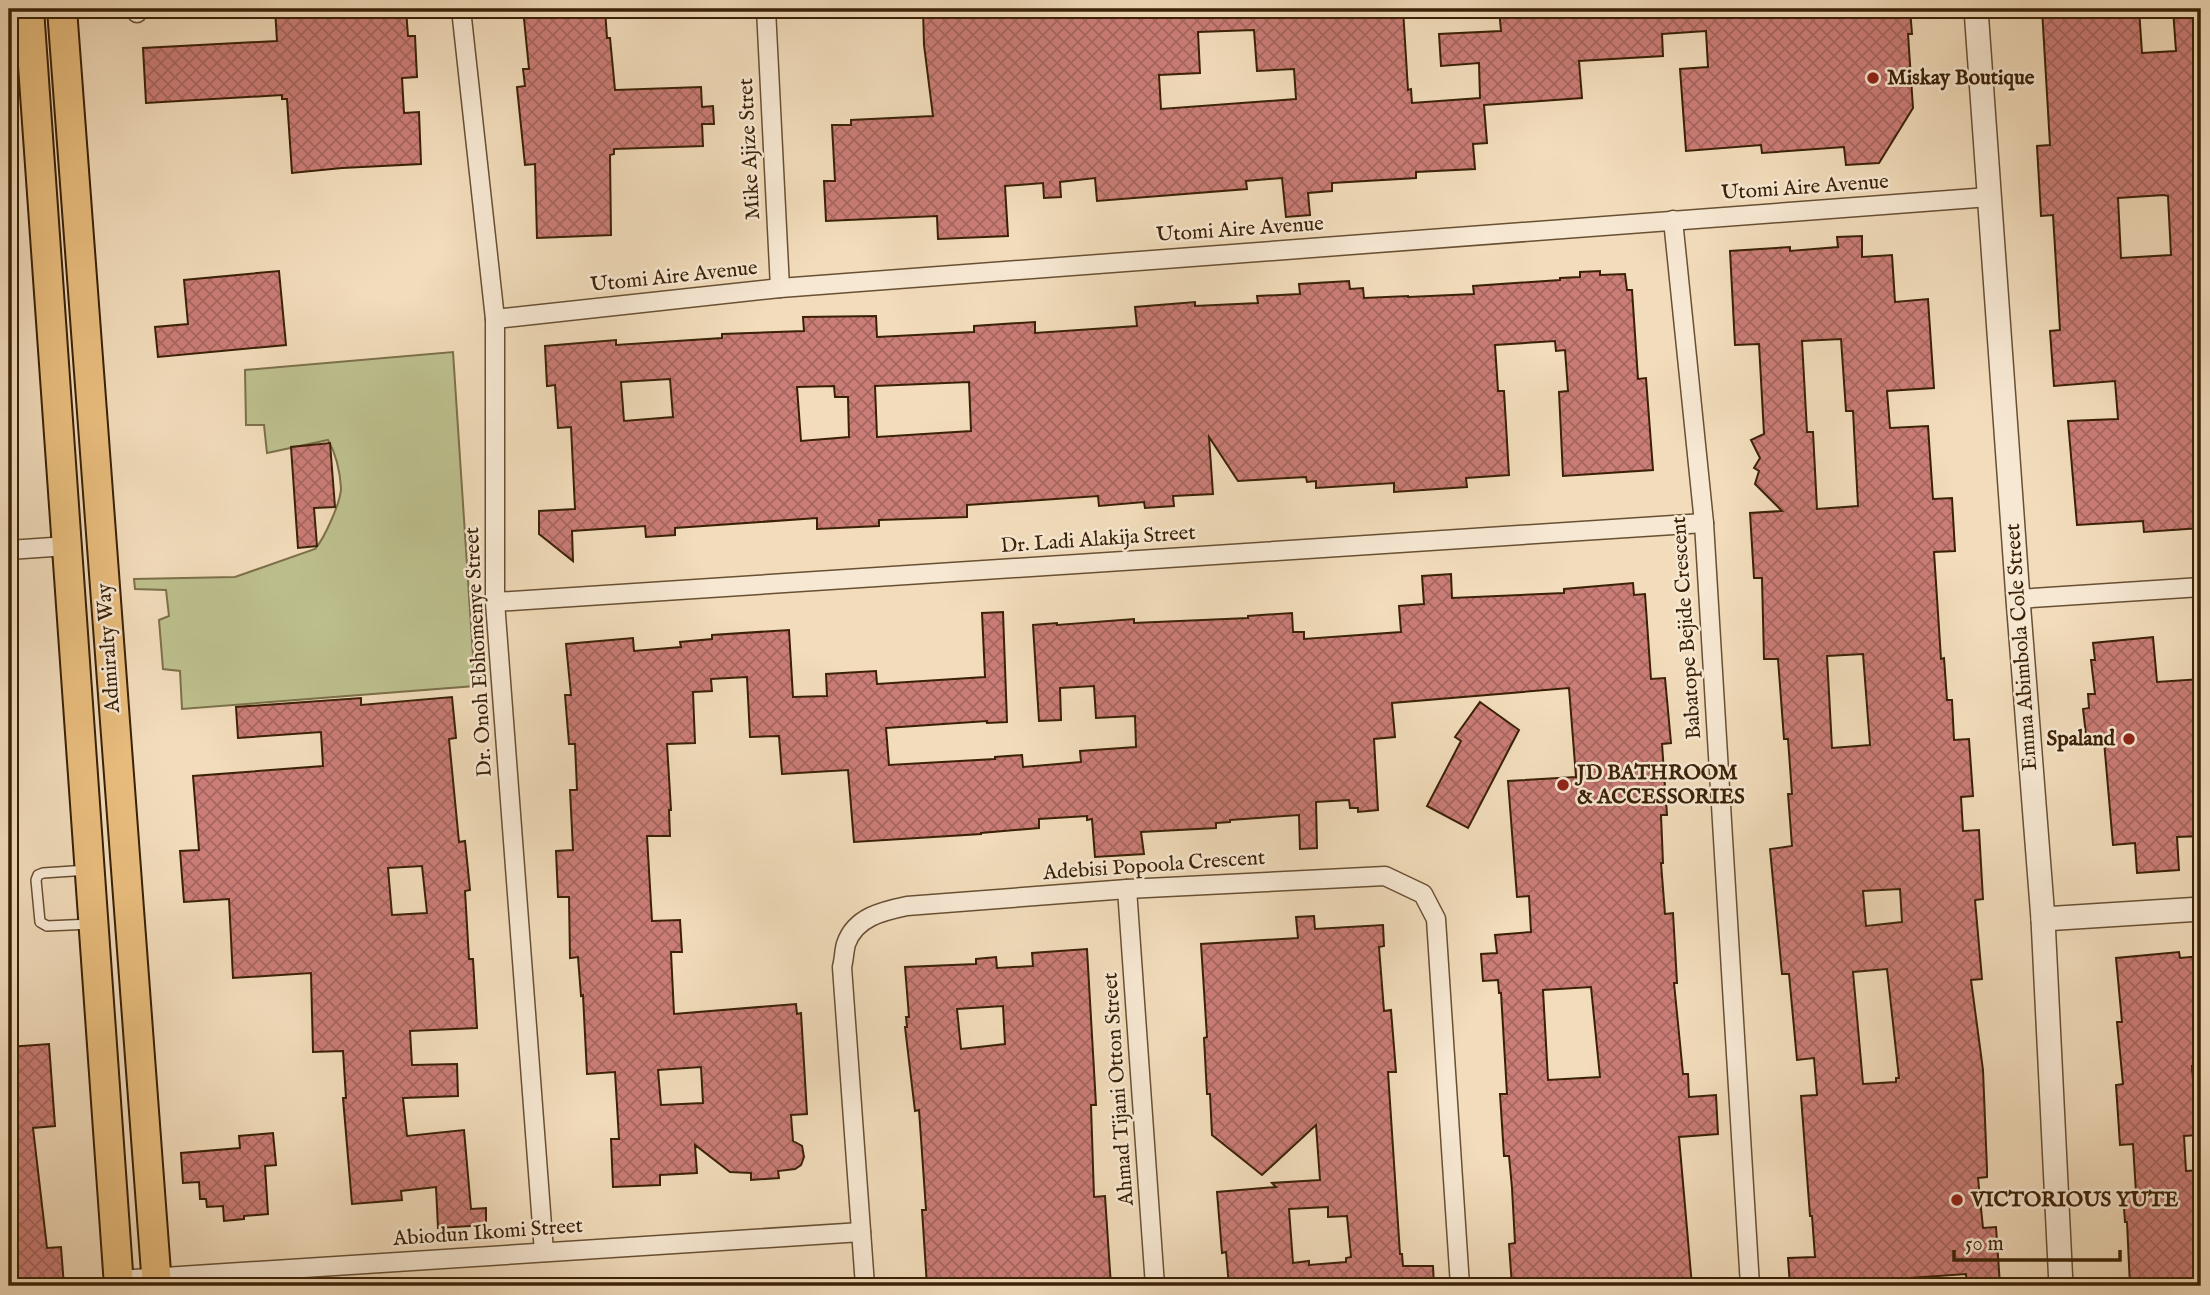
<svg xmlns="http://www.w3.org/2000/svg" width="2210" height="1295" font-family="'IM FELL English',serif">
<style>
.green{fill:#bdc08e;stroke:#7c704a;stroke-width:2}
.building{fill:url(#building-cross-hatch);stroke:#3a2106;stroke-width:2;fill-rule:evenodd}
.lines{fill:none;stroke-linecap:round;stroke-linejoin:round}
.service-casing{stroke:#685033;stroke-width:12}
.minor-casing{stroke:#685033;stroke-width:21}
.tertiary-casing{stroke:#685033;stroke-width:26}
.primary-casing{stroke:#3a2106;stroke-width:32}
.service{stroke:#f7e8d3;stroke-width:9}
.minor{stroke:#f7e8d3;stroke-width:18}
.tertiary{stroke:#f7e8d3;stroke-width:23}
.primary{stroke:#e9be7e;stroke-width:28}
.poi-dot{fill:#8f2418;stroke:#f7e8d3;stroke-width:2.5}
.labels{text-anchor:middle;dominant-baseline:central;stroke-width:5;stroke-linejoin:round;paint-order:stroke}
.poi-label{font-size:21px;font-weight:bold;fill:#3a2106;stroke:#f7e8d3;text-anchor:start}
.street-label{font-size:21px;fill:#3a2106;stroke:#f7e8d3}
</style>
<defs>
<pattern id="building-cross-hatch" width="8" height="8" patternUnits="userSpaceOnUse" patternTransform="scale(1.75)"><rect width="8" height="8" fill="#cb7d77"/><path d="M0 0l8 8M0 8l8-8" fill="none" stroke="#a66660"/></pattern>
</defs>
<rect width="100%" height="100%" fill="#f2dcbb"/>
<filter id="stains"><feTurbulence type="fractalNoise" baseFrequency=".00286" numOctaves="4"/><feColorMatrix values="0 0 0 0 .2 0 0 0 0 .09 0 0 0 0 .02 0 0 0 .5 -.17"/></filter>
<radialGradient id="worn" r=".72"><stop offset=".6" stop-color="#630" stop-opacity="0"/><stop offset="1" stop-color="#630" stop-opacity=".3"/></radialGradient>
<path class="green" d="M453,352L475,686L182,709L180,671L163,669L159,620L169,616L166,590L135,589L134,579L235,577L315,549C324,539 341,502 341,488C340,472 336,454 328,440L267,453L264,425H246L245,370Z"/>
<g class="building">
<polygon points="275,9 406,9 408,36 415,36 417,77 402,78 404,113 419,112 421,164 342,168 292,173 287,99 282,99 282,95 146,103 143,48 277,41"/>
<polygon points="523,9 605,9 607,38 610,38 615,90 701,87 702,107 713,106 714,124 702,124 703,146 614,149 614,154 610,155 611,235 537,238 535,164 525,165 517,87 525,86 523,69 529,69"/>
<path d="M923,9H1403L1408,90L1411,89L1412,103L1480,98L1479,63L1441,66L1439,34L1501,31L1499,9H1910L1912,34H1908L1913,108L1879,163L1846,165L1844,147L1762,153L1761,145L1686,151L1680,69L1708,67L1706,31L1662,34L1663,56L1579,61L1582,98L1484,105L1487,143L1473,144L1475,169L1416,172V178L1332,183V191L1308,193L1310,215L1286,217L1282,178L1246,181L1247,189L1097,201L1095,178L1060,182L1061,197L1044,198L1043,183L1005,186L1008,236L938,239L937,216L826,221L824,181H835L832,125H851V120L933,116L924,45ZM1254,30L1257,71L1294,69L1296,99L1161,109L1159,75L1200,73L1198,32Z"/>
<path d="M2042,9H2139L2142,53L2176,51L2173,9H2201V110L2195,111L2201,194L2196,195L2201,299V528L2144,532L2143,521L2077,525L2068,421L2118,419L2115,381L2054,386L2050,331L2060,330L2053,215L2041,216L2037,146L2050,145ZM2164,195L2168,196L2171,255L2121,258L2118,198Z"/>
<path d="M1862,236V257L1892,255L1895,302L1928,299L1934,388L1887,391L1890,428L1928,426L1933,499L1952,498L1955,551L1934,552L1941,659L1944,658L1947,700H1952L1954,740L1969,739L1973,796L1961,797L1963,831L1979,830L1983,899L1975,900L1982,979L1971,980L1983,1070L1987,1170V1177L1978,1178L1983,1228L1996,1227L2000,1285L1967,1286L1966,1274L1896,1279L1897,1286H1790L1788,1258L1815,1257L1812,1216H1810L1801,1096L1817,1095L1814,1058L1797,1060L1789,974H1782L1770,849L1792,846L1788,794H1792L1788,739H1784L1778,659H1764L1762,578H1754L1750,513L1782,511L1755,484L1759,471L1754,468L1760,458L1751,440L1764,434L1759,344L1735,345L1730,251L1790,247V251L1838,247L1837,237ZM1841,339L1846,411H1853L1858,506L1817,509L1813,432H1807L1802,341ZM1863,654L1870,745L1832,748L1827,656ZM1900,889L1902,922L1866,926L1863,891ZM1887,969L1899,1078H1896V1082L1863,1084L1853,972Z"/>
<polygon points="279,271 286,345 158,357 155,327 188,324 184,280"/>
<path d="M1600,271V275L1625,274L1627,290H1632L1638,379L1646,378L1653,470L1563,476L1559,392L1568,391L1565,350L1556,351L1555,341L1495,345L1498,391H1504L1509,475L1466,478L1467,487L1394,492V483L1316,488V481L1307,482L1306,477L1238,481L1209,437L1213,494L1173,496L1174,506L1145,508L1144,502L1099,506L1098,496L967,505V517L879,520V526L817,529V518L675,528V535L646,537L645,526L572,531L573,561L539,534V511L575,509L571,427L558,428L555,385L547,386L545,346L616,340V345L722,338V334L804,331L803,317L876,316L877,337L974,332V326L1035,322V333L1137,326L1135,307L1195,302V306L1258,303L1257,296L1300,294L1299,284L1349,281L1350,289L1363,288L1364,298L1408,296V297L1474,294L1473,286L1560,280V278L1580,277V272ZM670,379L673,417L624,421L621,382ZM969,382L971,431L877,437L875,386ZM834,386L835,397H848L849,437L801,441L797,387Z"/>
<polygon points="330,443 335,507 314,508 317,546 298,548 291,447"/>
<path d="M1451,574L1452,598L1564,593V589L1633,583L1634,595L1645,594L1651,679L1665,678L1671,743L1662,744L1667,815H1661L1663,863H1661L1665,914L1673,913L1677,983H1674L1683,1074H1688L1689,1097L1716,1095L1718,1134L1679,1137L1692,1286H1512L1509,1244L1515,1243L1512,1188L1509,1156H1504L1500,1094H1507L1501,993H1499L1498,980L1483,981L1481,954L1497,953L1495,935L1531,932L1529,896L1517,897L1508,781L1576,777L1569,688L1392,703L1395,737L1374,739L1378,810L1358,812V808H1350L1349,800L1316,802L1317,848L1300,849L1299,815L1230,820V822L1216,823V828L1141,832L1144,854L1095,857L1092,819L1087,820V816L1039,819V828L981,833V834L854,842L848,770L782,774L779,736L750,737L747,677L711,679L712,691L693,692L695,743L667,744L671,810H669L670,836H647L652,921L680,920L682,952H671L674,1014L796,1004L797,1014L801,1013L807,1114L791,1115L793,1141L802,1146L804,1157L801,1165L795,1169L778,1171L779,1178L751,1180V1173L730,1172L695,1145L697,1173L660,1175V1185L613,1187L611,1139H619L615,1072L587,1074L583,995L581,996L578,957L570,958L569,897H558L556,851L573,850L570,790H577L575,744H569L565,695H571L566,644L633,638L634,651L681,647L680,642L712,639V635L789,630L793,697L827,696L826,674L876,671L877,684L985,677L982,613L1003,612L1007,722L987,723V721L886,728L889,765L995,759V757L1022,755L1023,767L1081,762L1080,751L1136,747L1135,716L1096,718L1094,686L1060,688L1061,720L1039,721L1033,625L1057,623V625L1134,619V623L1248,618V616L1292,613L1293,632H1304V639L1401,632L1399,606L1424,604L1422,576ZM1591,987L1600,1077L1548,1080L1543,990ZM701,1067L703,1103L661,1105L658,1070Z"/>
<polygon points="2153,637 2157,682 2201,679 2201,836 2177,837 2179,870 2137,873 2135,843 2113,845 2104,741 2087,743 2083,709 2089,708 2088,694 2095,694 2091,660 2095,660 2093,643"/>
<path d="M452,697L456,738L449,739L459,842L465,841L470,890L465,891L469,959H473L477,1028L410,1031L412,1065L457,1064L458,1096L403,1098L407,1136L464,1130L471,1209L486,1208V1225L438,1228L436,1187L401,1191L402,1200L352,1204L343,1098H346L343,1051L313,1052L311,973L233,978L229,899L184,902L180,851L199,850L193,776L323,766L321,732L238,738L236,707L361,698V705ZM422,866L427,913L392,915L388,868Z"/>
<polygon points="1480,702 1519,730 1468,828 1427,806 1461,741 1455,737"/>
<path d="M1314,916L1315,929L1383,925L1384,946L1379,947L1384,1011L1391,1010L1396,1072H1388L1400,1254H1402L1403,1266H1433L1434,1286H1229L1226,1252L1222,1253L1217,1192L1276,1187L1272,1183L1320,1180L1316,1125L1262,1175L1212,1135L1210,1094H1207L1204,1038L1207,1037L1201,944L1298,938L1296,917ZM1328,1207V1217L1347,1216L1351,1257L1346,1258V1262L1309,1265V1261L1293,1263L1289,1209Z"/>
<path d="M1087,949L1096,1105H1091L1094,1197L1105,1196L1111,1286H927L922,1210H926L919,1110L915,1111L905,1027H907L906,1017H909L905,967L976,964V959L996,957L997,968L1033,966L1032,953ZM1003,1006L1005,1044L961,1049L957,1009Z"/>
<polygon points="2179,952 2180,958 2201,956 2201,1065 2192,1066 2197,1135 2184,1136 2186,1171 2200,1170 2201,1286 2130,1286 2127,1222 2125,1222 2123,1194 2136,1193 2133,1144 2120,1145 2116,1085 2123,1084 2117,1022 2122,1022 2116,958"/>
<polygon points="49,1044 55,1126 33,1128 47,1248 61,1247 64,1286 9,1286 9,1047"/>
<polygon points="273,1133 276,1165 265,1166 268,1214 244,1216 244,1219 224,1221 223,1206 207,1207 206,1199 200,1199 199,1182 183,1183 181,1153 240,1148 239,1136"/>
</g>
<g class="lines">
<g class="service-casing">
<polyline id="service" points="88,870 43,873 38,875 36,880 40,922 47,926 91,924"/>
</g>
<g class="minor-casing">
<g id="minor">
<polyline points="137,9 137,13"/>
<polyline points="461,9 495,319 495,602 544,1252"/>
<polyline points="766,9 780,288"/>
<polyline points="1673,220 1704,523 1750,1286"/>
<polyline points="495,319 780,288 1989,197"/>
<polyline points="9,550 67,546"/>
<polyline points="2018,599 2201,587"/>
<polyline points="495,602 1704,523"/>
<polyline points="1127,889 1155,1286"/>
<polyline points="118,1280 861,1232"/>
<path d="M865,1286L842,967C844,960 844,951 846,944C855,917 883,911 907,906L1127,889L1385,876L1423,894L1436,919L1460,1286"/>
</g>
</g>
<g class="tertiary-casing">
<g id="tertiary">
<polyline points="1976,9 2018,599 2043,919 2061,1286"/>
<polyline points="2043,919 2201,909"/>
</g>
</g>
<g class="primary-casing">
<g id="primary">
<polyline points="29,9 119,1286"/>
<polyline points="62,9 157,1286"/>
</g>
</g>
<use href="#service" class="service"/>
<use href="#minor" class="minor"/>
<use href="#tertiary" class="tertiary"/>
<use href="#primary" class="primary"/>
</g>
<g class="poi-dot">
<circle cx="1873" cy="78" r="7"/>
<circle cx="2129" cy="739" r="7"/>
<circle cx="1563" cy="785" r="7"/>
<circle cx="1957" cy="1200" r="7"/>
</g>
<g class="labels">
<g class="poi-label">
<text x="1887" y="78">Miskay Boutique</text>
<text x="2115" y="739" text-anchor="end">Spaland</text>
<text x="1577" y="773">JD BATHROOM<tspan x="1577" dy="24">&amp; ACCESSORIES</tspan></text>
<text x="1971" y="1200">VICTORIOUS YUTE</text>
</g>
<g class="street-label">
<text transform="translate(750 149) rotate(-93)">Mike Ajize Stret</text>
<text transform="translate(1805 188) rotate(-4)">Utomi Aire Avenue</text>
<text transform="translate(1240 230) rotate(-4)">Utomi Aire Avenue</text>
<text transform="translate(674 277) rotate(-6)">Utomi Aire Avenue</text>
<text transform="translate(1098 540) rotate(-4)">Dr. Ladi Alakija Street</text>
<text transform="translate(1687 628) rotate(-94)">Babatope Bejide Crescent</text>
<text transform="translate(2022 647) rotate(-94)">Emma Abimbola Cole Street</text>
<text transform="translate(109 648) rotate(-94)">Admiralty Way</text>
<text transform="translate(479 652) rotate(-93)">Dr. Onoh Ebhomenye Street</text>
<text transform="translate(1154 866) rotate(-4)">Adebisi Popoola Crescent</text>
<text transform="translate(1119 1089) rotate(-94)">Ahmad Tijani Otton Street</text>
<text transform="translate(488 1233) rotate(-4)">Abiodun Ikomi Street</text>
</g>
</g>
<rect width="2210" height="1295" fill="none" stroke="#f2dcbb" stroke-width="35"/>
<rect x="10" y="10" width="2189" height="1274" fill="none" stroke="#3a2106" stroke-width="3.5"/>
<rect x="18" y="18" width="2175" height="1260" fill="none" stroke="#3a2106" stroke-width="2"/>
<path d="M1954 1250v10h166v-10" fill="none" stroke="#3a2106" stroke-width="3.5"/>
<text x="1965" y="1250" font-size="21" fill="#3a2106" stroke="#f7e8d3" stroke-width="5" paint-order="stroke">50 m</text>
<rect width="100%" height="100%" filter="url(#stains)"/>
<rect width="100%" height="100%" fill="url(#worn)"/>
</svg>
